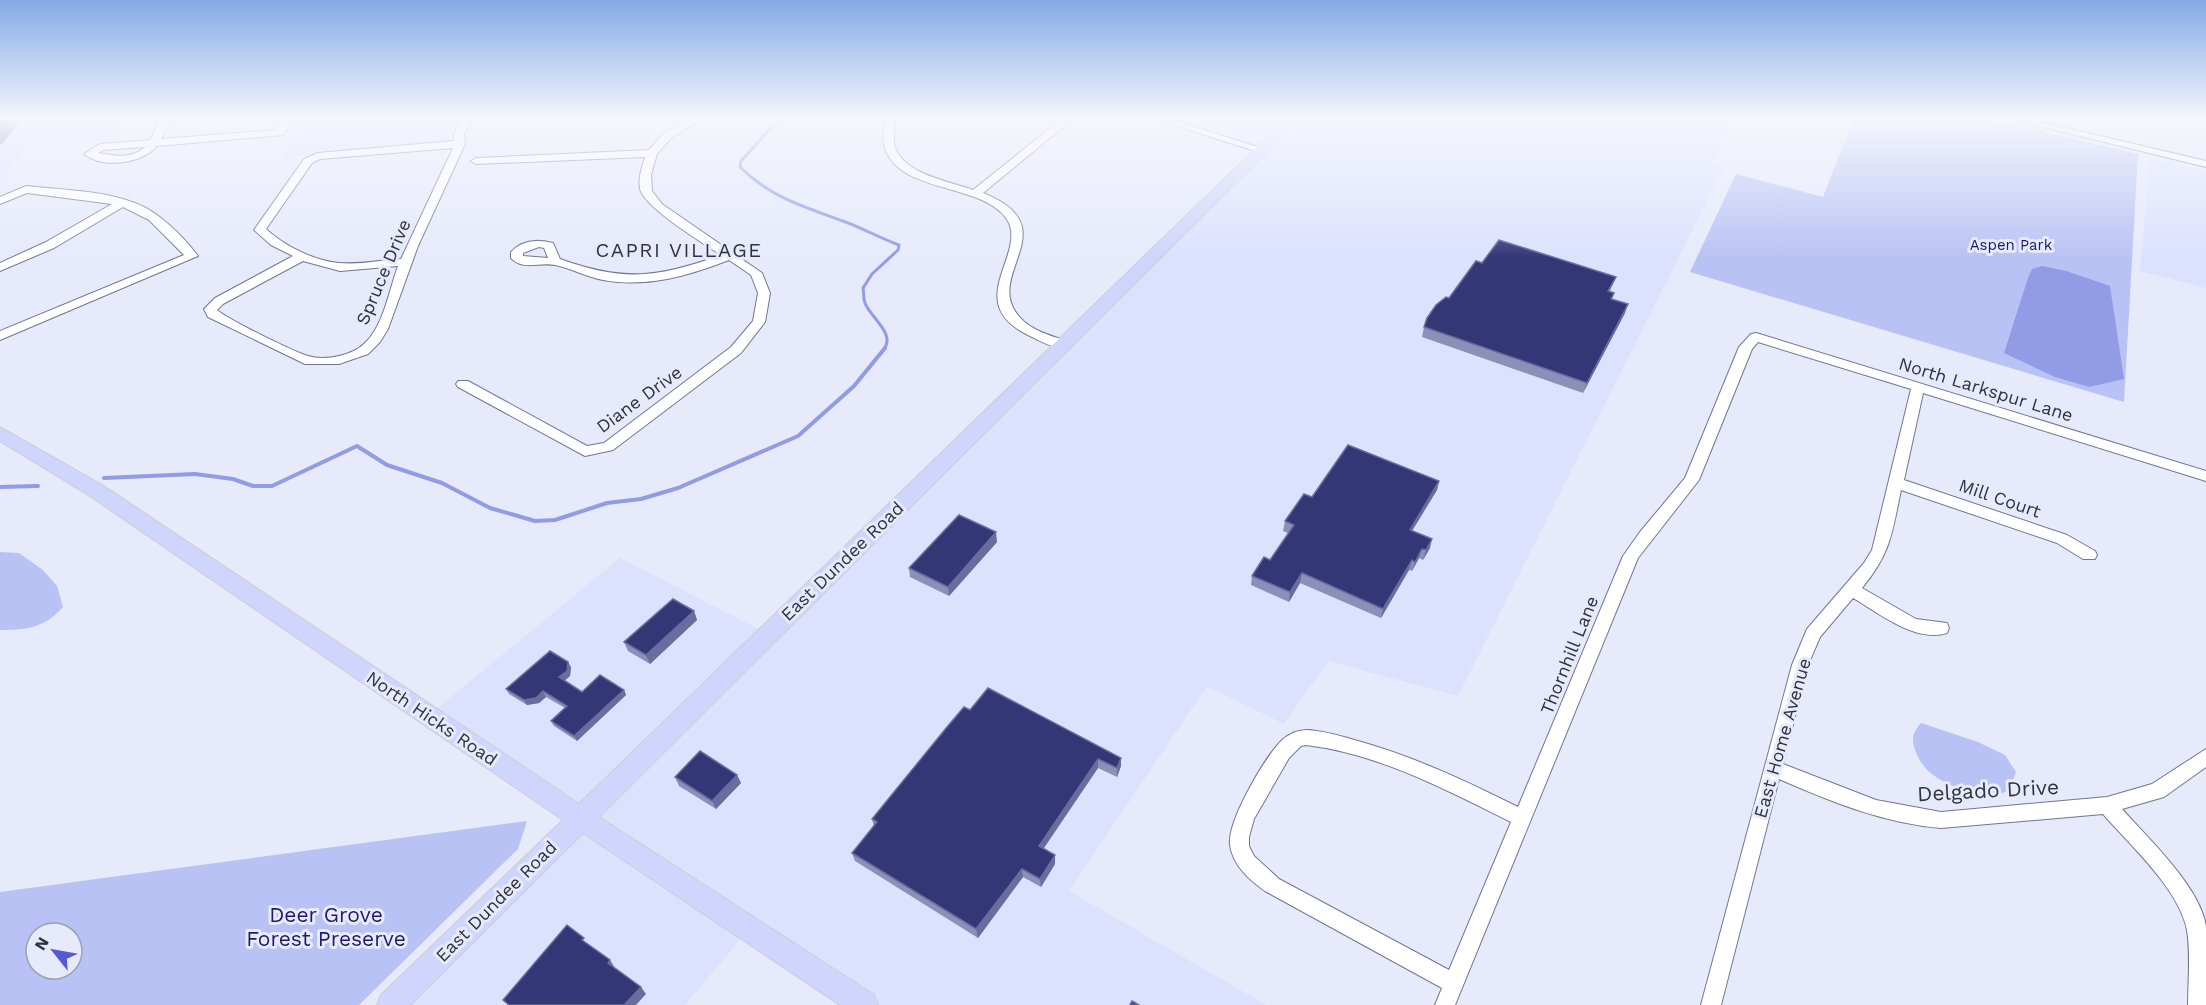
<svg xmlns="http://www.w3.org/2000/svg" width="2206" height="1005" font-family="'Work Sans',sans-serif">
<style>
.built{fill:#dce2fe}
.green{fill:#b9c2f4;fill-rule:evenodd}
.water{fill:#929ce4}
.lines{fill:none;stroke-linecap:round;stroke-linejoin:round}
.stream-far1{stroke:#929ce4;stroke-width:3}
.stream{stroke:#929ce4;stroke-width:4}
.minor-casing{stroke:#727690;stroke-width:2}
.major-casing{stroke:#cdced0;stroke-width:2}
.minor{fill:#fff;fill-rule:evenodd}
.major{fill:#cfd5fc;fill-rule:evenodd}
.wall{fill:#8c90b8}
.shaded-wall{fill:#696d9e}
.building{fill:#333776;stroke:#696d9e;stroke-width:1.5}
.labels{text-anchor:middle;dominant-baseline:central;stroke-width:6;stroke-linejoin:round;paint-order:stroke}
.far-park-label{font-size:15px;fill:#1f196b;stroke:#e6eafb}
.street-label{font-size:18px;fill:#30323d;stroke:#e6eafb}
.neighbourhood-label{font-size:20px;letter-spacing:1.5px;fill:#30323d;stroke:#e6eafb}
.near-street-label{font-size:21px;fill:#30323d;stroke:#e6eafb}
.near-park-label{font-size:21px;fill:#1f196b;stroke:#e6eafb}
</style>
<rect width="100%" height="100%" fill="#e6eafb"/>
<g class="built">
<polygon points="0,118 130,118 115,141 26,149 0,181"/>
<polygon points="305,118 467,118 459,134 460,144 282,158"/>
<polygon points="1176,118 1734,118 1711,163 1724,167 1458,696 1328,661 1284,724 1207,686 1069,891 1266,1005 864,1005 749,929 685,1005 391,1005 580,817 428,716 620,558 768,634 1262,150 1171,122"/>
<polygon points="2150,158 2206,171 2206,288 2140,271"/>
</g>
<g class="green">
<polygon points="1854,118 1984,118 2138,154 2124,402 1690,272 1736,174 1823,197"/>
<path d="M0,552L19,553L43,570L57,586L63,607C44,628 27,630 0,630Z"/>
<path d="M1921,723L1978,742L2005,755L2016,772L2009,790L1992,798C1965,791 1926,782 1916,752C1911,740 1912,733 1921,723Z"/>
<path d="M527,821L518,849L359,1005H0V892ZM36,933H72V969H36Z"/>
</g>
<polygon class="water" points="2042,266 2066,271 2110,286 2124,379 2089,387 2055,377 2004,353 2028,278 2032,269"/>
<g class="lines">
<path class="stream-far1" d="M780,118L741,161L740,167C770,197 804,207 843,221C862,228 880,238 899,245L898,250L872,274L863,288C864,292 863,298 865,303C870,317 896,334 884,349"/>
<g class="stream">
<polyline points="104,478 195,474 233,479 253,486 272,486 357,446 387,465 442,483 490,508 535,521 555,520 607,503 641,499 678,488 798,436 854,386 885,348"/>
<polyline points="0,487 38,486"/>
</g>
<g class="minor-casing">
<g id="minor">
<path d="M161,118H171L161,139L276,130L285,118H295L283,135L157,146C141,164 103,169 84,154L100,144L150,140ZM145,147C131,159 116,156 98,153L103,150Z"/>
<path d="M462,118H472L464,134L465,144L418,246L388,329L380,342L368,354L339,364H305L208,317L204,309L215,298L293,256L271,245L254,230L304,159L318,153L454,141V134ZM453,148L401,259C381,260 360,265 339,263C315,261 284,246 266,229L312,163L320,159ZM303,261L340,271L398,266C389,290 384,325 365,343C352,356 325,361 308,356C294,352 227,319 217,310L223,304Z"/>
<path d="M691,118H703L671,138L657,154L651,175L652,191L662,204L762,273L770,293L765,322L741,353L613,450L585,456L458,387L456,384L458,381H468L587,446L604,443L731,347L753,321L758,293L751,275L729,260C688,276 647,288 603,280C586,277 571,268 555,265C539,262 523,271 511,258V252C522,240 538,239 553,243L560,259C624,282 658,278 721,255C703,243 645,208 640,189C638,178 642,167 645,157L476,164L471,161L476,158L649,150L663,134ZM539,247L544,248L548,258L523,256V253Z"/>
<path d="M886,118H896C895,127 892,138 895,147C905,175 949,181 973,190L1063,118H1074L983,193C1066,226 989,271 1015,311C1026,329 1048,335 1067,341L1069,344L1067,347C1056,350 1042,342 1032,337C957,303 1031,253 1006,218C980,182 896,194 884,145C882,137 885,126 886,118Z"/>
<polygon points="1152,118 1167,118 1267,150 1266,152 1258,152"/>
<polygon points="2007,118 2024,118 2206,161 2206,167"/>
<path d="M26,186C61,190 102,190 135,203C159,212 183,236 198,256L0,340V331L184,255L149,220L123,207L54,248L0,271V263L46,242L112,204L27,193L0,204V197Z"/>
<path d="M1756,333L2206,471V481L1923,393L1904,480L2067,535L2095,551L2097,555L2095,559H2083L2057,543L1901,490C1892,533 1891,553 1862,588L1916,619L1947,623L1949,628L1947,633C1915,643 1879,613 1853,598L1820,637L1808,665L1783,764L1876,800L1941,812L2107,797L2152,784L2206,749V767L2164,797L2122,809C2148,838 2200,887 2206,926C2206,951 2206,979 2206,1005H2188C2188,980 2191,955 2187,930C2179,889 2130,845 2103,814L1941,828C1883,823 1832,802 1779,779L1721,1005H1701L1792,665L1807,629L1864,563L1872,550L1911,389L1758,342L1752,349L1699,480L1638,558L1455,1005H1435L1442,988L1265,891C1250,880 1233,866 1230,845C1227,821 1265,757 1282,740C1289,734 1298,730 1307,730C1327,731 1347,738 1365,743C1419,759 1468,782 1518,807L1623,556L1640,532L1685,478L1739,347L1751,334ZM1306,745C1380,754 1446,790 1511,822L1449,970L1279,879L1254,856L1249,846V837L1254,819L1289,758L1301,746Z"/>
</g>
</g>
<g class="major-casing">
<polygon id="major" points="1287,118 1301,118 599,817 874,995 878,1005 840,1005 583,833 410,1005 377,1005 381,995 563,820 90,496 0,441 0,427 104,486 579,804"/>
</g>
<use href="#minor" class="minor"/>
<use href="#major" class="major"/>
</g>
<g class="wall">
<polygon points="1209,118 1233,118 1227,123"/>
<polygon points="1666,118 1677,118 1676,120"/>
<polygon points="1686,118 1706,118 1704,122"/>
<polygon points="1616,277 1610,291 1614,293 1612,299 1625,313 1583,393 1422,337 1424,327 1449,298"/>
<polygon points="1439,481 1437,490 1412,531 1430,548 1423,560 1419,558 1412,571 1409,570 1381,618 1300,583 1289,602 1251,585 1252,576 1270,560 1288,533 1283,531 1285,521"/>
<polygon points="997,542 949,596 910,577 909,568"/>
<polygon points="694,611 697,620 650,664 628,651 624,642"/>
<polygon points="571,667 570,676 564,681 582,692 624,690 626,695 577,741 554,726 551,721 565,708 546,697 539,703 527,705 509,694 506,689"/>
<polygon points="970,710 1121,758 1121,766 1117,777 1098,768 1043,848 1055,864 1041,887 1023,877 978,938 855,861 852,853 874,827 872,819"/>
<polygon points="737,775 741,783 716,809 679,786 675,777"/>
</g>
<g class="shaded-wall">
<polygon points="10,118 23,118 2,144 0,144 0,130"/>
<polygon points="1227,118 1233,118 1227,123"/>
<polygon points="1628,304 1625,313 1583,393 1587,383"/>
<polygon points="1439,481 1437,490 1407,539 1410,530"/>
<polygon points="996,532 997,542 949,596 948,587"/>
<polygon points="1432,539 1430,548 1423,560 1426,550"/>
<polygon points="1422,549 1419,558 1412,571 1415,562"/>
<polygon points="1412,560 1409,570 1381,618 1383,609"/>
<polygon points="1302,573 1300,583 1289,602 1290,592"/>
<polygon points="694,611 697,620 650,664 646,655"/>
<polygon points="568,662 571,667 570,676 562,683 559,677"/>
<polygon points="624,690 626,695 577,741 574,736"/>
<polygon points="543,691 546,697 539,703 527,705 524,700"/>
<polygon points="1121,758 1121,766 1117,777 1117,768"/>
<polygon points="1098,759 1098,768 1040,854 1039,846"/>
<polygon points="737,775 741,783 716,809 712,801"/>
<polygon points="1055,855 1055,864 1041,887 1040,879"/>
<polygon points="1022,869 1023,877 978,938 976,929"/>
<polygon points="610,960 615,968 608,963"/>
<polygon points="641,987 646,994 636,1005 624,1005"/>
</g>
<g class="building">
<polygon points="0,118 10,118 0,130"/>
<polygon points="1499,240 1616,277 1608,291 1614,293 1611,299 1628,304 1587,383 1424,327 1427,318 1436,305 1446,297 1449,298 1476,261 1482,263"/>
<polygon points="1348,445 1439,481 1410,530 1432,539 1426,550 1422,549 1415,562 1412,560 1383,609 1302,573 1290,592 1252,576 1264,557 1270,560 1294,525 1285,521 1304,494 1312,497"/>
<polygon points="959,515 996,532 948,587 909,568"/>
<polygon points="673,599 694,611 646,655 624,642"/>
<polygon points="550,651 568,662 567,671 559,677 582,692 600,675 624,690 574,736 551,721 567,706 543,691 536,698 524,700 506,689"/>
<polygon points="988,688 1121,758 1117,768 1098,759 1039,846 1055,855 1040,879 1022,869 976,929 852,853 877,822 872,819 947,727 964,707 970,710"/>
<polygon points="700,751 737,775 712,801 675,777"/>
<polygon points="567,925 584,938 582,940 610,960 608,963 641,987 624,1005 509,1005 503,1000"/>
<polygon points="1132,1001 1139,1005 1130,1005"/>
</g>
<linearGradient id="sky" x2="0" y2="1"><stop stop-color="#85aae6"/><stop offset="0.46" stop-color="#f4f6fd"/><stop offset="1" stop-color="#f4f6fd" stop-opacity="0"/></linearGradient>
<rect width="2206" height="258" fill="url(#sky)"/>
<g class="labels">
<g class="far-park-label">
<text x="2011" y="245">Aspen Park</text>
</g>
<g class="street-label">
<text transform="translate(383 272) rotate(-67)">Spruce Drive</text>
<text transform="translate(1986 389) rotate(17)">North Larkspur Lane</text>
<text transform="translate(639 399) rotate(-36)">Diane Drive</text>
<text transform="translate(2000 498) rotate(19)">Mill Court</text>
<text transform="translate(842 561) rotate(-44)">East Dundee Road</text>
<text transform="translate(1569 655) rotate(-68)">Thornhill Lane</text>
<text transform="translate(432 718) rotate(34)">North Hicks Road</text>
<text transform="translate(1782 738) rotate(-74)">East Home Avenue</text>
<text transform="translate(496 901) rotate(-45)">East Dundee Road</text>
</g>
<g class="neighbourhood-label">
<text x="679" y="250">CAPRI VILLAGE</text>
</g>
<g class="near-street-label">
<text transform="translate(1988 790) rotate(-3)">Delgado Drive</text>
</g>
<g class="near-park-label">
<text x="326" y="914">Deer Grove<tspan x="326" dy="24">Forest Preserve</tspan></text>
</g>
</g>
<g transform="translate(54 951) rotate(301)"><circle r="28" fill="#e6eafb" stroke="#9da0af" stroke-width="1.5"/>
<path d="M0-4.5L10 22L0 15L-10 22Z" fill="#565ad2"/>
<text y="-9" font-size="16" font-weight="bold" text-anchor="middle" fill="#30323d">N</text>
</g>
</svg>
